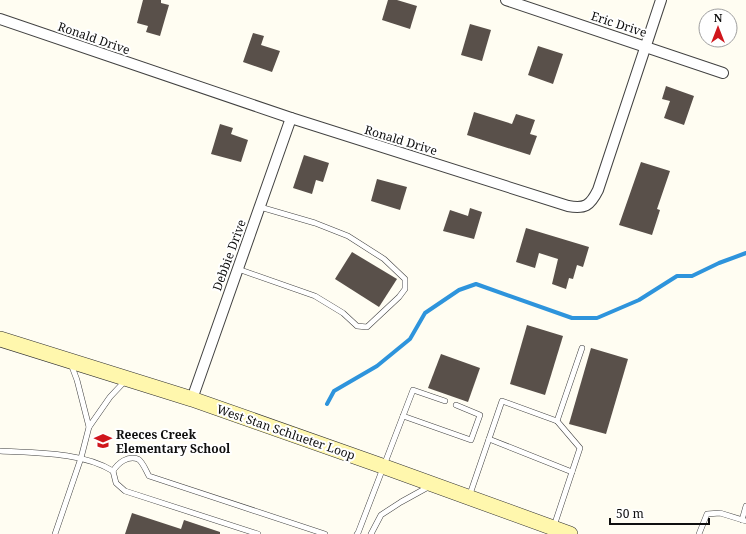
<svg xmlns="http://www.w3.org/2000/svg" width="746" height="534" font-family="'Noto Serif',serif">
<style>
.lines{fill:none;stroke-linecap:round;stroke-linejoin:round}
.stream{stroke:#2e94dc;stroke-width:4}
.building{fill:#59504a}
.lane-casing{stroke:#424242;stroke-width:6}
.street-casing{stroke:#424242;stroke-width:12}
.secondary-casing{stroke:#313131;stroke-width:16}
.lane{stroke:#fff;stroke-width:5}
.street{stroke:#fff;stroke-width:10}
.secondary{stroke:#fff7ad;stroke-width:15}
.labels{text-anchor:middle;dominant-baseline:central;stroke-width:4;stroke-linejoin:round;paint-order:stroke}
.street-label{font-size:12px;fill:#0f0f0f;stroke:#fff}
.poi-label{font-size:12px;font-weight:bold;fill:#0f0f0f;stroke:#fff;text-anchor:start}
</style>
<rect width="100%" height="100%" fill="#fffdf2"/>
<g class="lines">
<polyline class="stream" points="327,404 334,391 377,366 410,339 425,313 459,290 476,284 572,318 597,318 639,300 677,276 692,276 719,263 746,253"/>
</g>
<g class="building">
<polygon points="143,0 161,0 161,3 169,5 160,36 146,32 148,26 137,23"/>
<polygon points="388,0 397,0 417,6 410,29 382,20"/>
<polygon points="470,24 491,30 482,61 461,55"/>
<polygon points="253,33 264,36 261,45 280,51 272,72 243,62"/>
<polygon points="538,46 563,54 553,84 528,75"/>
<polygon points="666,86 694,96 684,125 664,118 670,101 662,99"/>
<polygon points="474,112 512,124 516,114 535,120 530,134 537,136 530,155 467,135"/>
<polygon points="220,124 233,128 231,134 248,140 241,162 211,154"/>
<polygon points="304,155 329,163 323,182 316,180 312,194 293,188"/>
<polygon points="641,162 670,171 657,209 660,210 652,235 619,225"/>
<polygon points="377,179 407,187 400,210 371,201"/>
<polygon points="470,208 482,212 474,239 443,231 450,210 468,216"/>
<polygon points="526,228 589,247 583,267 577,265 573,279 569,278 566,289 552,284 558,259 539,253 535,268 516,262"/>
<polygon points="352,252 397,279 379,307 335,279"/>
<polygon points="527,325 563,336 545,395 510,384"/>
<polygon points="591,348 628,359 606,434 569,424"/>
<polygon points="441,354 480,368 468,402 428,388"/>
<polygon points="132,513 181,529 184,520 220,532 220,534 125,534"/>
</g>
<g class="lines">
<g class="lane-casing">
<g id="lane">
<polyline points="238,269 315,296 343,313 357,326 367,327 399,297 405,289 405,279 384,259 348,236 315,223 260,207"/>
<polyline points="71,364 77,380 89,427"/>
<polyline points="403,416 471,440 480,415 456,405"/>
<polyline points="557,421 582,348"/>
<polyline points="489,439 572,472"/>
<path d="M0,451C36,453 82,452 113,471"/>
<polyline points="469,497 502,401 557,421 580,448 554,526"/>
<polyline points="742,520 746,506"/>
<polyline points="55,534 81,458 89,427 110,397 125,381"/>
<path d="M258,534L125,491L116,483L113,471C118,463 128,455 138,459C143,462 146,471 149,476L325,534"/>
<polyline points="357,534 358,533 413,390 445,401"/>
<polyline points="371,534 381,515 401,502 430,486"/>
<polyline points="699,534 707,514 720,513 746,521"/>
</g>
</g>
<g class="street-casing">
<g id="street">
<polyline points="506,0 723,73"/>
<path d="M0,19L291,118L568,206C585,209 590,206 598,190L661,0"/>
<polyline points="192,399 291,118"/>
</g>
</g>
<g class="secondary-casing">
<polyline id="secondary" points="0,339 192,399 385,467 570,534"/>
</g>
<use href="#lane" class="lane"/>
<use href="#street" class="street"/>
<use href="#secondary" class="secondary"/>
</g>
<defs>
<g id="school-bare" transform="scale(1.38)"><path d="M0-5L7-2L0 1L-7-2ZM-4 1L0 2.5L4 1V4Q0 6-4 4Z" fill="#d0161c" stroke="#fff" stroke-width="2.5" paint-order="stroke"/></g>
</defs>
<g fill-rule="evenodd">
<use href="#school-bare" x="103" y="441"/>
</g>
<g class="labels">
<g class="street-label">
<text transform="translate(619 24) rotate(18)">Eric Drive</text>
<text transform="translate(94 38) rotate(19)">Ronald Drive</text>
<text transform="translate(401 140) rotate(17)">Ronald Drive</text>
<text transform="translate(229 255) rotate(-70)">Debbie Drive</text>
<text transform="translate(286 432) rotate(19)">West Stan Schlueter Loop</text>
</g>
<g class="poi-label">
<text x="116" y="434">Reeces Creek<tspan x="116" dy="14">Elementary School</tspan></text>
</g>
</g>
<g transform="translate(718 28)"><circle r="19" fill="#ffffff" stroke="#9f9f9f"/>
<path d="M0-3L7 15L0 10L-7 15Z" fill="#d0161c"/>
<text y="-6" font-size="11" font-weight="bold" text-anchor="middle" fill="#0f0f0f">N</text>
</g>
<path d="M610 518v6h99v-6" fill="none" stroke="#0f0f0f" stroke-width="2"/>
<text x="616" y="518" font-size="12" fill="#0f0f0f" stroke="#ffffff" stroke-width="3" paint-order="stroke">50 m</text>
</svg>
